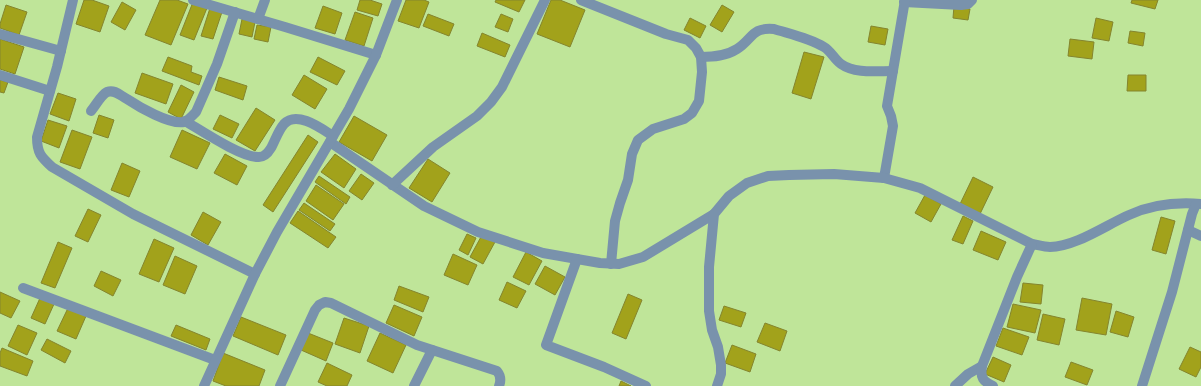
<svg xmlns="http://www.w3.org/2000/svg" width="1201" height="386" font-family="Raleway,sans-serif">
<style>
.building{fill:#a2a21b;stroke:#84852e}
.lines{fill:none;stroke-linecap:round;stroke-linejoin:round}
.minor{stroke:#7992ac;stroke-width:10}
</style>
<rect width="100%" height="100%" fill="#bfe599"/>
<g class="building">
<polygon points="84,0 92,0 109,6 100,32 76,24"/>
<polygon points="160,0 177,0 188,4 171,45 145,35"/>
<polygon points="360,0 370,0 382,4 378,16 357,10"/>
<polygon points="406,0 424,0 429,2 419,28 398,21"/>
<polygon points="496,0 525,0 519,12 495,2"/>
<polygon points="551,0 560,0 585,10 570,47 537,34"/>
<polygon points="1132,0 1158,0 1155,9 1131,3"/>
<polygon points="122,2 136,10 125,30 111,22"/>
<polygon points="193,2 207,8 194,40 180,35"/>
<polygon points="6,5 27,12 19,35 0,28 0,24"/>
<polygon points="722,5 734,12 722,32 710,25"/>
<polygon points="323,6 342,13 335,34 315,28"/>
<polygon points="954,6 970,9 968,20 953,18"/>
<polygon points="210,8 222,12 213,39 201,36"/>
<polygon points="355,12 373,18 364,46 345,40"/>
<polygon points="428,14 454,24 449,36 423,26"/>
<polygon points="501,14 513,19 508,32 495,27"/>
<polygon points="690,18 706,26 700,38 684,30"/>
<polygon points="1096,18 1113,22 1109,41 1092,38"/>
<polygon points="242,19 255,22 252,37 239,34"/>
<polygon points="257,25 271,27 268,42 254,39"/>
<polygon points="871,26 888,29 885,45 868,42"/>
<polygon points="1130,31 1145,33 1143,46 1128,43"/>
<polygon points="482,33 510,45 505,57 477,46"/>
<polygon points="0,39 24,47 15,74 0,69"/>
<polygon points="1070,39 1094,42 1092,59 1068,56"/>
<polygon points="804,52 824,57 811,99 792,93"/>
<polygon points="168,57 192,66 191,72 202,76 199,85 162,71"/>
<polygon points="318,57 345,71 337,85 310,72"/>
<polygon points="142,73 173,84 166,104 135,93"/>
<polygon points="304,75 327,89 315,109 292,95"/>
<polygon points="1128,75 1146,75 1146,91 1127,91"/>
<polygon points="219,77 247,86 243,100 215,90"/>
<polygon points="0,80 8,82 4,93 0,92"/>
<polygon points="181,85 194,92 181,119 168,112"/>
<polygon points="58,93 76,99 69,121 50,114"/>
<polygon points="256,108 275,120 255,151 236,140"/>
<polygon points="99,115 114,120 108,138 93,133"/>
<polygon points="220,115 239,124 232,138 213,129"/>
<polygon points="354,116 387,135 372,161 339,142"/>
<polygon points="48,120 67,126 59,148 41,141"/>
<polygon points="72,130 92,137 80,169 60,162"/>
<polygon points="182,130 210,143 197,169 170,157"/>
<polygon points="308,135 318,142 273,212 263,205"/>
<polygon points="225,154 247,166 237,185 214,173"/>
<polygon points="335,154 356,169 344,188 321,172"/>
<polygon points="428,159 450,173 432,202 409,188"/>
<polygon points="122,163 140,171 129,197 111,190"/>
<polygon points="361,174 374,183 362,200 349,191"/>
<polygon points="319,176 350,197 346,204 315,182"/>
<polygon points="973,177 993,187 980,214 960,204"/>
<polygon points="316,185 344,204 333,220 306,201"/>
<polygon points="925,195 941,204 931,222 915,213"/>
<polygon points="304,203 335,224 330,231 299,210"/>
<polygon points="88,209 101,215 88,242 75,236"/>
<polygon points="298,211 336,237 328,248 290,223"/>
<polygon points="203,212 221,222 208,245 191,235"/>
<polygon points="963,216 973,221 963,244 952,240"/>
<polygon points="1161,217 1175,221 1166,254 1152,250"/>
<polygon points="981,231 1006,242 998,260 973,250"/>
<polygon points="467,234 476,238 468,255 459,250"/>
<polygon points="482,235 495,242 483,264 470,257"/>
<polygon points="154,239 174,248 159,282 139,274"/>
<polygon points="58,242 72,248 55,288 41,283"/>
<polygon points="526,252 542,261 529,285 513,277"/>
<polygon points="453,254 477,265 468,285 444,275"/>
<polygon points="175,256 197,266 185,294 163,285"/>
<polygon points="545,266 565,277 555,295 535,284"/>
<polygon points="101,271 121,280 113,296 94,286"/>
<polygon points="507,282 526,291 517,308 499,300"/>
<polygon points="1023,283 1043,285 1041,304 1020,302"/>
<polygon points="399,286 429,297 423,312 394,300"/>
<polygon points="0,292 20,301 11,318 0,313"/>
<polygon points="628,294 642,300 626,339 612,333"/>
<polygon points="40,298 54,304 45,324 31,318"/>
<polygon points="1082,298 1112,304 1106,335 1076,330"/>
<polygon points="1013,304 1041,310 1035,333 1007,327"/>
<polygon points="394,305 422,317 414,336 386,323"/>
<polygon points="724,306 746,313 741,327 719,320"/>
<polygon points="68,308 86,316 76,339 57,331"/>
<polygon points="1116,311 1134,317 1128,337 1110,332"/>
<polygon points="1043,314 1065,319 1059,345 1037,340"/>
<polygon points="241,317 286,335 278,355 233,336"/>
<polygon points="344,318 369,326 360,353 335,344"/>
<polygon points="765,323 787,331 780,351 757,342"/>
<polygon points="18,325 37,333 27,355 8,346"/>
<polygon points="176,325 210,339 206,350 171,336"/>
<polygon points="1003,328 1029,337 1022,355 996,346"/>
<polygon points="308,333 333,343 326,361 301,350"/>
<polygon points="380,333 406,345 393,373 367,361"/>
<polygon points="47,339 71,351 65,363 41,350"/>
<polygon points="732,345 756,354 750,372 725,363"/>
<polygon points="1190,347 1201,352 1201,367 1196,377 1179,369"/>
<polygon points="2,348 33,361 27,376 0,366 0,353"/>
<polygon points="223,353 265,370 259,386 226,386 213,381"/>
<polygon points="993,357 1011,365 1004,382 985,374"/>
<polygon points="1071,362 1093,370 1087,385 1065,377"/>
<polygon points="327,363 352,375 347,386 327,386 318,382"/>
<polygon points="621,381 631,386 619,386"/>
</g>
<g class="lines">
<g class="minor">
<path d="M73,0L57,67L37,137C37,153 41,157 52,167L133,214L255,274"/>
<polyline points="193,0 285,27 376,55"/>
<polyline points="581,0 666,34 688,40 696,48 701,57 702,72 699,101 692,113 684,119 653,129 638,140 632,154 628,180 620,203 615,221 611,264"/>
<polyline points="904,2 961,5 968,4 972,0"/>
<polyline points="258,19 265,0"/>
<polyline points="0,34 61,51"/>
<path d="M701,57C714,57 726,56 737,49C753,39 751,27 774,29C790,34 809,38 824,47C831,51 834,59 841,64C855,74 876,71 893,71"/>
<polyline points="0,75 50,91"/>
<path d="M91,111C96,105 101,95 107,92C115,89 121,96 127,99C139,107 170,125 184,122C189,120 192,116 196,112L217,64L235,12"/>
<path d="M185,121C202,131 242,158 259,157C264,157 268,153 271,148C275,141 278,131 284,124C297,110 322,129 333,136"/>
<polyline points="330,142 424,206 478,232 543,253 600,263 619,264 643,257 714,214"/>
<polyline points="884,178 893,126 891,116 887,106 905,0"/>
<polyline points="392,185 433,147 477,116 491,102 502,87 545,0"/>
<polyline points="1188,230 1201,236"/>
<polyline points="577,259 546,345 604,367 646,386"/>
<polyline points="23,288 215,360"/>
<polyline points="204,386 255,274 277,232 349,109 376,55 397,0"/>
<path d="M280,386L315,310L319,305L325,302L331,303L417,345L497,371C501,376 501,381 499,386"/>
<polyline points="414,386 432,350"/>
<path d="M717,386L721,374V365L718,347L712,330L709,311V267L714,214L729,196L747,183L768,176L789,175L834,174L884,178L920,188L1032,244C1038,245 1044,247 1050,247C1075,247 1106,225 1129,215C1151,205 1177,202 1201,204"/>
<polyline points="955,386 968,374 982,366"/>
<path d="M993,386C983,381 980,378 982,366L1017,277L1032,244"/>
<polyline points="1142,386 1172,292 1192,214 1196,204"/>
</g>
</g>
</svg>
